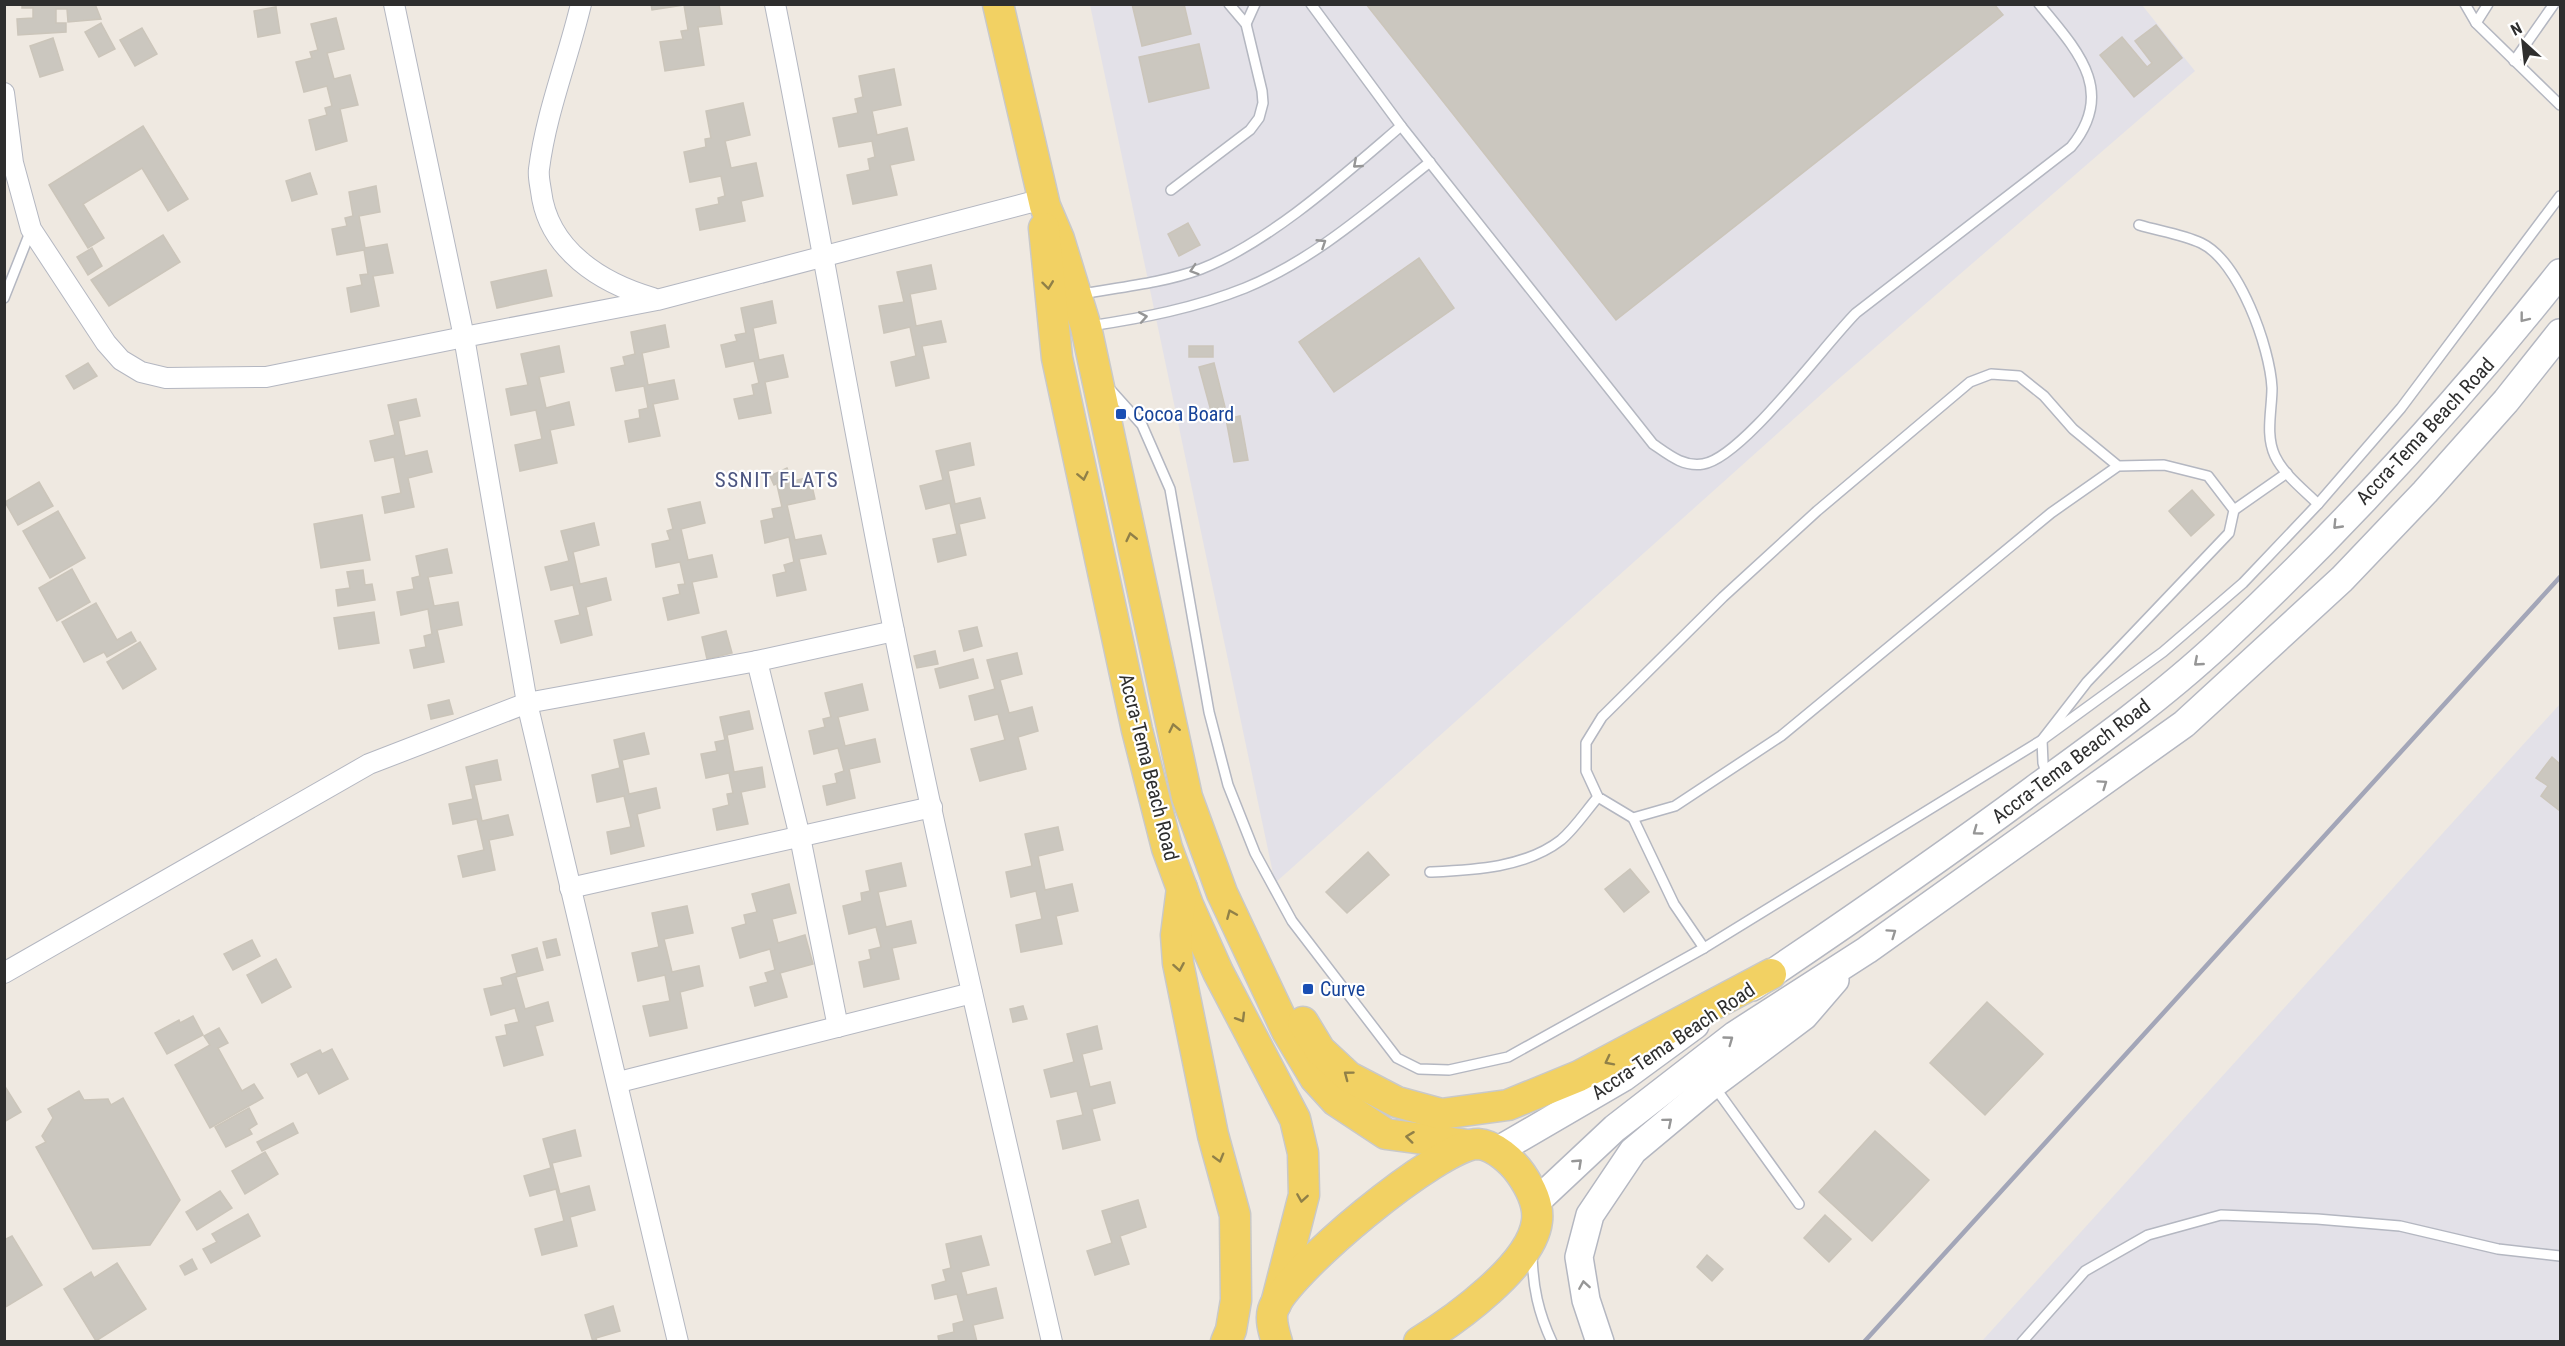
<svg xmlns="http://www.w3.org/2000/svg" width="2565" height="1346" font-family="'Roboto Condensed',sans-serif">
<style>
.industrial{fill:#e3e1e8}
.building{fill:#cbc7bf;stroke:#cbc5ba;stroke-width:1.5}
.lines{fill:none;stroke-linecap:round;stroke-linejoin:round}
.lane-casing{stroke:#b4b7c1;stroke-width:12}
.street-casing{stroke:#b4b7c1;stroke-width:22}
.secondary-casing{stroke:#b4b7c1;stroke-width:30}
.primary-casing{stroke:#c9c9c9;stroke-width:33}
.lane{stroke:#fff;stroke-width:9}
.street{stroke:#fff;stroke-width:20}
.secondary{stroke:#fff;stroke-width:27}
.primary{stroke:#f2d163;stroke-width:30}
.rail{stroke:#a3a6b8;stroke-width:4.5}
.oneway{stroke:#969696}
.oneway2{stroke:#908048}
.transit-dot{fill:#1a4fb4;stroke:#fff;stroke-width:2}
.labels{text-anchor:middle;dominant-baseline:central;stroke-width:4.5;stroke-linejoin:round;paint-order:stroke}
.transit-label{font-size:20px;fill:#164399;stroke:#fff;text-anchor:start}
.street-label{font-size:20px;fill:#2e2e2e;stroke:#fff}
.neighbourhood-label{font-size:21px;letter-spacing:1.5px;fill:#4d5680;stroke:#fff}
</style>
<rect width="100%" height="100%" fill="#efe9e1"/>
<g class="industrial">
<polygon points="1090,5 2142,5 2195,71 1834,383 1275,883"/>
<polygon points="2560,704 2560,1341 1982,1341"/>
</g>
<g class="building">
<polygon points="22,4 95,4 101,19 68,22 67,9 56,9 56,23 66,23 66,32 18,35 17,19 33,18 33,8 22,8"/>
<polygon points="651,4 719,4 722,24 698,27 704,65 665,71 660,42 683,39 681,31 688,30 684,5 652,10"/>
<polygon points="1132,4 1184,4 1191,34 1142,46"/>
<polygon points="1366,4 1994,4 2003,15 1616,320"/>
<polygon points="276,7 280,33 258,37 254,11"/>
<polygon points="336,18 344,49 327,53 334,79 350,75 358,105 340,109 347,141 316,150 309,120 327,115 325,108 332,106 327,86 304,92 296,62 312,58 310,52 318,50 311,24"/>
<polygon points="101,23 115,49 99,57 85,32"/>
<polygon points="2156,25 2182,58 2134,97 2100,55 2122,37 2147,67 2152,63 2135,41"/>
<polygon points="142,28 157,54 135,66 120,40"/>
<polygon points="53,38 63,70 40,77 30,46"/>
<polygon points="1199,44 1209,88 1149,102 1139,57"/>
<polygon points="894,69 901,105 872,111 877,135 907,128 914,160 890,165 897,195 853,204 847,175 870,170 868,159 875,157 872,141 839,147 833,118 858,113 855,99 863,97 859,76"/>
<polygon points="743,103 750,135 725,141 731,168 756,163 763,196 741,201 745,221 700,230 696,209 719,204 718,198 725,196 721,176 690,182 684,152 706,147 705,139 711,138 706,111"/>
<polygon points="143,126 188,199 168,211 142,168 83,204 104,238 88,248 49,185"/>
<polygon points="310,173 317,194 292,201 286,181"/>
<polygon points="376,186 380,212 359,216 365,248 387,244 393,273 373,276 379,306 351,312 347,288 362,285 360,275 368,274 364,250 337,255 332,229 347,226 345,218 353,216 349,192"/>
<polygon points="1188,223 1200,245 1179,256 1168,234"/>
<polygon points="163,235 180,262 109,306 91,280"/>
<polygon points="92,248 102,266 88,275 77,257"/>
<polygon points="1419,258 1454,308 1334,392 1299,342"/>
<polygon points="931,265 936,289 910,294 916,326 941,321 946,342 922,346 929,378 896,386 891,362 916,356 910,327 884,333 879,306 904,302 897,272"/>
<polygon points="546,270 552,296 497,308 491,282"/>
<polygon points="772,301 776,323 753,328 759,360 783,355 788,377 765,382 771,413 739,419 734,399 754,395 752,385 759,383 754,361 726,367 721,345 737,341 735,335 746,333 741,308"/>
<polygon points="665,325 669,347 642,353 648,385 674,380 678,399 653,404 660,436 629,442 625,421 640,418 639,410 648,408 644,386 616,391 611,368 625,365 623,357 635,354 631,332"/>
<polygon points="559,346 564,372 539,377 546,408 569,402 574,425 550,430 557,463 520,471 515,445 542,439 536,410 511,415 506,389 528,385 521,354"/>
<rect x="1189" y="346" width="24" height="11"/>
<polygon points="88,363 97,376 74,389 66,376"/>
<polygon points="1214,363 1225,407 1211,411 1199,367"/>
<polygon points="416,399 420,416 398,421 405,456 427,451 432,472 408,478 414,507 385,513 382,497 401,493 394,457 375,461 370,441 395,435 388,405"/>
<polygon points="1240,416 1248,460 1234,462 1226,419"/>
<polygon points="970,443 974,465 948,471 955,504 980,498 985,518 959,524 966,555 938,562 933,539 957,534 950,503 926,509 920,486 943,480 936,451"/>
<polygon points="787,468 791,477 774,485 770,476"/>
<polygon points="810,477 815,499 787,505 795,540 821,535 826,554 799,559 806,590 777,596 773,575 786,572 784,565 794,562 789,537 765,543 761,521 774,518 772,509 782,507 777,485"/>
<polygon points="39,482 53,506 18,525 5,502"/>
<polygon points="2192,490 2214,515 2191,536 2169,511"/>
<polygon points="700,502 705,523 681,529 688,560 712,555 717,577 692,582 699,613 668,620 663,598 680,594 678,585 685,584 680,562 656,567 652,544 670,540 667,531 673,529 668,509"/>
<polygon points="58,511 85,558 50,578 23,531"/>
<polygon points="362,515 370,560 321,568 314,524"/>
<polygon points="594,523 599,545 573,552 580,584 606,578 611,600 586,607 592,635 561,643 555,621 580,615 573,585 551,590 545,567 569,561 561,531"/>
<polygon points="447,549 452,573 428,577 434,606 458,602 462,625 437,630 444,662 414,668 410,650 426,647 424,636 432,634 428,609 401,615 397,592 414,589 412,578 420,576 416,556"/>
<polygon points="72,569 90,602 57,621 39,588"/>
<polygon points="363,570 365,585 372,584 375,600 338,606 336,590 350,588 347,572"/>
<polygon points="96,603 117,640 131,632 136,641 107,657 104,652 84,662 62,622"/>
<polygon points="374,612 379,643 339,649 334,618"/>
<polygon points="977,627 982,646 964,651 959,631"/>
<polygon points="726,631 732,653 707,659 702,637"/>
<polygon points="140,642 156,669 123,689 107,662"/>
<polygon points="935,651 938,664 917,668 914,656"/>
<polygon points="1017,653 1022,674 1000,680 1009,713 1032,707 1038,731 1018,737 1026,769 980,781 971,749 1005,740 998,714 975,720 969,696 995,689 987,660"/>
<polygon points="973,659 978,678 940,688 935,669"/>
<polygon points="862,684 868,710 838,717 845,746 875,739 880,762 849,769 855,798 827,805 823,786 837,783 835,774 844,771 838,748 814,754 809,731 825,727 823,719 831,717 825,693"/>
<polygon points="449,700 453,714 431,719 428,705"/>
<polygon points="749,711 753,729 727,735 734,772 762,767 765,787 741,792 748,824 717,830 713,809 729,805 727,794 733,793 729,773 706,778 701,754 717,751 715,742 725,740 720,717"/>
<polygon points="644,733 649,754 622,760 629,794 656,788 660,808 637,814 644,846 611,854 607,832 631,827 624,796 597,802 592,775 620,768 614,740"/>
<polygon points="2552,757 2560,764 2560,811 2541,796 2548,786 2536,778"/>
<polygon points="497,760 501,780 474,785 482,821 508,815 513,835 489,840 495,870 463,877 458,856 484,850 477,819 453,824 449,804 473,799 466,767"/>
<polygon points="1058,827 1063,850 1038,856 1045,890 1072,884 1078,911 1056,916 1062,944 1021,952 1016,925 1042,919 1036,891 1011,897 1006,872 1032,866 1025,834"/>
<polygon points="1368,852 1389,875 1347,913 1326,892"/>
<polygon points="901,863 906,886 878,892 886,927 911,921 916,943 892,948 899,979 864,987 859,962 871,959 869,950 881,947 876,927 849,934 843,906 862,901 861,893 870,891 866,871"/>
<polygon points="1630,869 1649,892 1624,912 1605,889"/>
<polygon points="789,884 796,913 772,919 778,943 805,935 813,964 780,973 787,997 755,1006 750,987 768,982 765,973 775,970 770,949 740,958 732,928 746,924 744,915 757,912 752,894"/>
<polygon points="687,906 693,933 664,939 672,972 699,966 703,986 680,992 687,1028 650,1036 643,1006 670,1001 665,975 638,981 632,953 659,947 652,913"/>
<polygon points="556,939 560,955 547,958 543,942"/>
<polygon points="252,940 260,956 233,970 224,954"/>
<polygon points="537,948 543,970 516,977 525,1009 548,1002 553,1021 535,1026 543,1055 504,1066 496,1037 507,1035 505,1025 519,1022 515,1008 491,1015 484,989 503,985 501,978 517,973 512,955"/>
<polygon points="276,959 291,987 262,1003 247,975"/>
<polygon points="1987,1002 2043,1054 1985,1115 1930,1063"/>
<polygon points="1023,1006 1027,1019 1013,1022 1010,1009"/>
<polygon points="193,1016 203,1035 167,1054 155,1033 179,1020 180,1023"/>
<polygon points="1097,1026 1102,1049 1082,1054 1090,1087 1110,1082 1115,1103 1092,1109 1100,1140 1063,1149 1057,1121 1083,1115 1077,1091 1051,1097 1044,1070 1074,1062 1067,1034"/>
<polygon points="219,1028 228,1043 218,1048 242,1091 254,1084 263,1098 210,1128 175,1065 210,1045 204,1036"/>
<polygon points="332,1049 348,1079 319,1094 307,1072 298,1077 291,1064 320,1050 322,1054"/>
<polygon points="4,1085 21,1112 4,1122"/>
<polygon points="79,1091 84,1100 108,1099 111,1105 123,1098 180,1200 150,1245 93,1249 36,1147 46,1142 42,1136 53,1118 48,1109"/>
<polygon points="249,1108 257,1124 249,1129 252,1134 226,1147 215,1127"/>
<polygon points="293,1123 298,1133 262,1151 257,1142"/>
<polygon points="575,1130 581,1156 552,1163 560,1194 589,1186 595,1210 570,1217 577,1246 542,1255 535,1229 564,1221 556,1189 530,1196 524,1176 551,1168 543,1139"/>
<polygon points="1875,1131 1929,1180 1872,1241 1819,1192"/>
<polygon points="265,1152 278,1174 245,1194 232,1171"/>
<polygon points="220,1191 232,1208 197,1230 186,1212"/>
<polygon points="1138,1200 1146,1227 1120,1236 1129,1264 1095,1275 1087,1251 1112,1243 1102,1211"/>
<polygon points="248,1214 260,1236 211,1263 203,1249 217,1242 212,1234"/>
<polygon points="1825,1215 1851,1239 1829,1262 1804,1238"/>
<polygon points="12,1236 42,1285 4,1308 4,1240"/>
<polygon points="981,1236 989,1265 961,1272 967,1295 996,1288 1003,1318 973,1325 977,1342 939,1342 938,1336 954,1332 953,1324 964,1321 957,1294 935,1299 932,1285 946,1281 943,1270 951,1268 946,1244"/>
<polygon points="1707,1255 1723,1269 1712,1281 1697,1267"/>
<polygon points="192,1259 197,1269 185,1275 180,1266"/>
<polygon points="117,1263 146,1309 96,1341 64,1289 91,1272 94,1278"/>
<polygon points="613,1306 620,1331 596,1338 597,1342 593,1342 585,1315"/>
</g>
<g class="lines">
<g class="lane-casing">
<g id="lane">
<path d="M1311,4L1401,126L1653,444C1669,455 1683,467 1703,464C1742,458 1824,345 1856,313L2071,147C2117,91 2077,50 2039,4"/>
<polyline points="2465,4 2476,23 2560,105"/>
<polyline points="2476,23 2488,4"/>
<polyline points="1246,24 1255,4"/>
<polyline points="2514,61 2554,4"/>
<polyline points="1171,190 1250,130 1259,118 1263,103 1262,91 1246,24 1229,4"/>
<path d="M2139,225C2159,231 2182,234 2201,243C2239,261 2270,347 2272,388C2272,410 2265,435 2275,456C2284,475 2304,490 2318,504"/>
<path d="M1081,294C1121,287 1163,283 1201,269C1270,242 1345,174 1401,126"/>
<polyline points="4,298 31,230"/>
<path d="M1090,326C1143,318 1195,308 1245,288C1314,260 1373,207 1430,162"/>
<polyline points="1108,387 1142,425 1170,489 1209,712 1228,785 1255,853 1292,921 1397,1058 1419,1069 1449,1070 1508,1057 1704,948 2042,740 2163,652 2243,583 2318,504 2401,408 2560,196"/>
<polyline points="2234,510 2287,473"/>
<polyline points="2047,776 2043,763 2042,740 2087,682 2229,533 2234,510 2208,476 2164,465 2118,466 2051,513 1781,736 1675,806 1633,818 1598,797 1586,771 1586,743 1602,717 1723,597 1817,511 1970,382 1991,374 2019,376 2044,396 2073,429 2118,466"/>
<polyline points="1633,818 1674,904 1704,948"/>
<path d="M1430,872C1473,870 1525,868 1561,840C1575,828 1586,811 1598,797"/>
<polyline points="1714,1086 1799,1204"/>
<path d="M1532,1255C1533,1287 1538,1312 1552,1342"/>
<polyline points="2022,1342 2085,1271 2148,1235 2221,1215 2317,1219 2400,1226 2498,1249 2560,1256"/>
</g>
</g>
<g class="street-casing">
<g id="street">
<path d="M581,4C568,59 546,113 539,169C538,176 540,184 541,191C548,250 601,283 653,298"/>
<path d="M775,4C817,213 852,423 894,631C942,869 998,1105 1052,1342"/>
<polyline points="4,93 13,163 31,229 106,343 121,360 141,372 166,378 266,377 464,337 394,4"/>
<polyline points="757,661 800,837 838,1027"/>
<polyline points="570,888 932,807"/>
<polyline points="4,973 369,764 527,703 757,661 894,631"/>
<polyline points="619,1082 972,993"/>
<polyline points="678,1342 527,703 464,337 657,300 1043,199"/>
</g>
</g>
<g class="secondary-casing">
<g id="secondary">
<path d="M1752,987C1847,923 1941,858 2033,790C2098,743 2163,696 2221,642C2343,528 2457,403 2560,273"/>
<polyline points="1497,1151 1624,1077 1695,1025"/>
<polyline points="1535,1203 1615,1128 1735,1035 1867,950 2184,724 2342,579 2425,492 2506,401 2560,333"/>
<polyline points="1600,1342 1586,1300 1579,1257 1590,1215 1633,1151 1712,1085 1804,1016 1835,980"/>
</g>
</g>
<g class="primary-casing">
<g id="primary">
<polyline points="998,4 1045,206 1059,239 1086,327 1187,797 1222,893 1287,1031 1315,1078 1336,1101 1386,1134 1468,1145"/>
<polyline points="1044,228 1057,358 1137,730 1167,848 1188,905 1218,972 1295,1119 1303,1153 1304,1195 1276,1304"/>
<polyline points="1182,888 1176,935 1178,963 1213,1135 1235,1215 1236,1300 1231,1330 1226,1342"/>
<polyline points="1303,1022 1320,1050 1349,1077 1397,1102 1441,1114 1508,1105 1579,1076 1771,974"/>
<path d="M1277,1342C1274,1332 1270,1320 1273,1310C1283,1274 1441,1143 1478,1144C1494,1145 1512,1161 1521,1174C1530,1187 1539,1205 1537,1221C1532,1265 1455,1320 1419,1342"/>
</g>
</g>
<use href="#lane" class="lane"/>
<use href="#street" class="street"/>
<use href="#secondary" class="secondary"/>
<use href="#primary" class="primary"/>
<polyline class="rail" points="1864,1342 2560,577"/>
</g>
<defs><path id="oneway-chevron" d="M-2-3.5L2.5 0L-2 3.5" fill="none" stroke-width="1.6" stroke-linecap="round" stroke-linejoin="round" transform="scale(1.5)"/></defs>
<g class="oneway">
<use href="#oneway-chevron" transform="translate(1357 164) rotate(139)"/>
<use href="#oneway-chevron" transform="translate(1322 243) rotate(-33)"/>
<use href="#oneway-chevron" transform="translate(1194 270) rotate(162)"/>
<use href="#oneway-chevron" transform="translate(1143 317) rotate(-10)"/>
<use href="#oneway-chevron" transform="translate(2524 318) rotate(128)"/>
<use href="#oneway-chevron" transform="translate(2337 525) rotate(134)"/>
<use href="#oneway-chevron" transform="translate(2198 662) rotate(139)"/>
<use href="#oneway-chevron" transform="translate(2103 784) rotate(-35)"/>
<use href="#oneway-chevron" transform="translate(1977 831) rotate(144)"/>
<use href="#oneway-chevron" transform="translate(1892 933) rotate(-35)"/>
<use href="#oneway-chevron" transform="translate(1729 1040) rotate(-36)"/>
<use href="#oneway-chevron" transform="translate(1668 1122) rotate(-40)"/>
<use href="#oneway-chevron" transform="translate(1578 1163) rotate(-43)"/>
<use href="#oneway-chevron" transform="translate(1584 1285) rotate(-99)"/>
</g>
<g class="oneway2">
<use href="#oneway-chevron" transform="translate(1048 285) rotate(83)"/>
<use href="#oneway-chevron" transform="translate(1083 476) rotate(78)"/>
<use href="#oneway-chevron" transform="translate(1131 537) rotate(-103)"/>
<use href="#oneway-chevron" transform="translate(1174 728) rotate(-102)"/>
<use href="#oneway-chevron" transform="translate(1231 914) rotate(-113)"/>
<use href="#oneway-chevron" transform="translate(1179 967) rotate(80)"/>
<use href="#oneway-chevron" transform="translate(1241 1018) rotate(59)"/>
<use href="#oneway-chevron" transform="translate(1609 1061) rotate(153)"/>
<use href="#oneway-chevron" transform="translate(1348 1075) rotate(-143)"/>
<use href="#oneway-chevron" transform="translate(1410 1137) rotate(-173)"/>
<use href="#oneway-chevron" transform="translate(1219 1158) rotate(74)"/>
<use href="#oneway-chevron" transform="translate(1302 1198) rotate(99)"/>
</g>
<g class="transit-dot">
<rect x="1115" y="408" width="12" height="12" rx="3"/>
<rect x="1302" y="983" width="12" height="12" rx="3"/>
</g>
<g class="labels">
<g class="transit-label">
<text x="1133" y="414">Cocoa Board</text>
<text x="1320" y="989">Curve</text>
</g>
<g class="street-label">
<text transform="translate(2425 431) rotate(-47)">Accra-Tema Beach Road</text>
<text transform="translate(2071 761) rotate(-37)">Accra-Tema Beach Road</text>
<text transform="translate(1149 767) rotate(76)">Accra-Tema Beach Road</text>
<text transform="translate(1673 1041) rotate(-34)">Accra-Tema Beach Road</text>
</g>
<g class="neighbourhood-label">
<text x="777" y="480">SSNIT FLATS</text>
</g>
</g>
<rect width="2565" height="1346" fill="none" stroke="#2e2e2e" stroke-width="12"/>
<g transform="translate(2523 42) rotate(333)" stroke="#ffffff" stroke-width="4.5" paint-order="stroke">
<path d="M0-4.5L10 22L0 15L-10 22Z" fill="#2e2e2e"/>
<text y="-9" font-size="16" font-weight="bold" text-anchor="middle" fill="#2e2e2e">N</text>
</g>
</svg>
